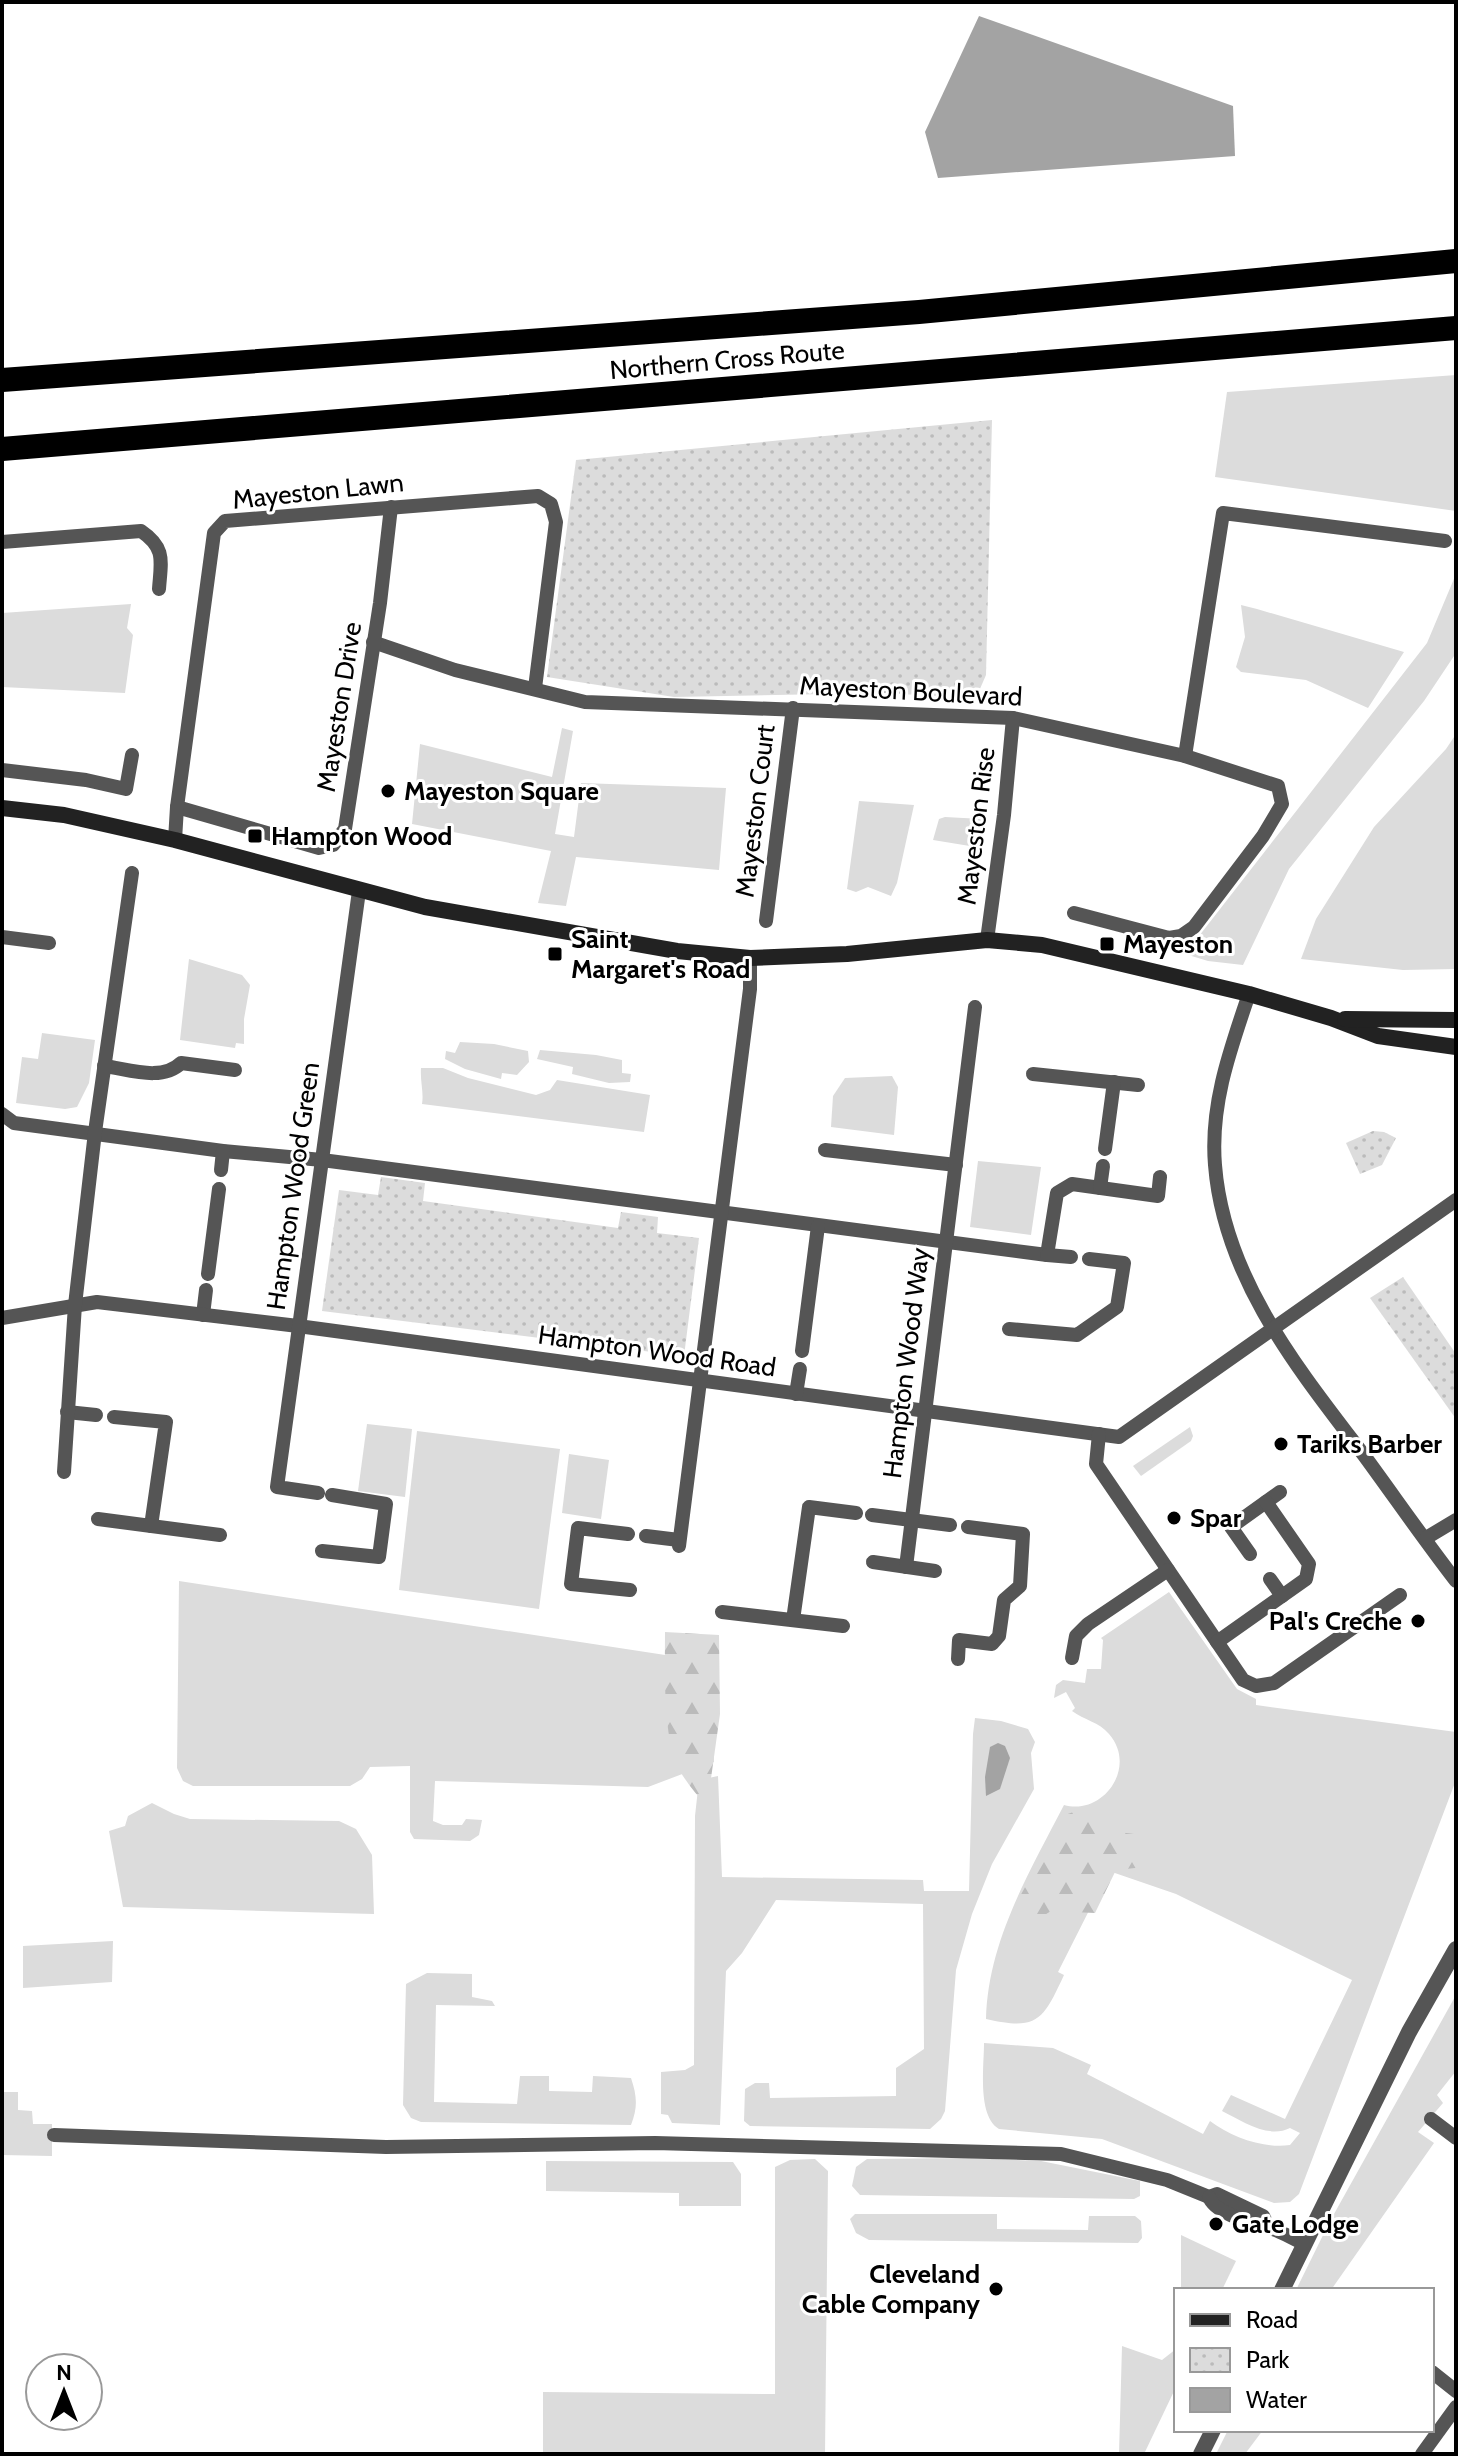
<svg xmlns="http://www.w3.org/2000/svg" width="1458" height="2456" font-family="Cabin,sans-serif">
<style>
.grass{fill:#dcdcdc}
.forest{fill:url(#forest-firs)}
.park{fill:url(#park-dots)}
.water{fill:#a3a3a3}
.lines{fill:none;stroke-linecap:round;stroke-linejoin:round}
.minor{stroke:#555;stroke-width:14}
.tertiary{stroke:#555;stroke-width:16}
.secondary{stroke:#222;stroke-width:16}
.motorway{stroke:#000;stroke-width:24}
.poi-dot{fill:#000;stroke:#fff;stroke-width:3}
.labels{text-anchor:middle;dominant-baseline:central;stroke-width:6;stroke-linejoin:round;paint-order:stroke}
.street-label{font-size:26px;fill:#000;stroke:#fff}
.poi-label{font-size:26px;font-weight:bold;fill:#000;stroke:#fff;text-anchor:start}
</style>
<defs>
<pattern id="forest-firs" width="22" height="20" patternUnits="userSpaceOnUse" patternTransform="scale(2)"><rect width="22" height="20" fill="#dcdcdc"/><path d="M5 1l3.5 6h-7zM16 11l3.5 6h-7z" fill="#bbb"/></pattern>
<pattern id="park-dots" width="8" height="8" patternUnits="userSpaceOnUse" patternTransform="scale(2)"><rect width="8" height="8" fill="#dcdcdc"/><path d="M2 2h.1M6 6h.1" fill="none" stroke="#bbb" stroke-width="1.8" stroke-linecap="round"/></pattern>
</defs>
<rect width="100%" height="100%" fill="#fff"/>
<g class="grass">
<polygon points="1456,375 1456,511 1215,477 1227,392"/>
<polygon points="1456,574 1456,653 1424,701 1289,869 1243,965 1208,961 1185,954 1427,643"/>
<polygon points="131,604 127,628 133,635 125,693 2,687 2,613"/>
<polygon points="1241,605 1257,609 1404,652 1368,708 1306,680 1241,672 1236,667 1245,637"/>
<polygon points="562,728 573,731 555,834 574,837 581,783 726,788 719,870 576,857 566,906 538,903 551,851 412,824 420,744 552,777"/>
<polygon points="1456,734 1456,969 1403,970 1301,959 1316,919 1374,827 1446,749"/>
<polygon points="859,801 914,805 897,883 891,896 868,887 856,892 847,889"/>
<polygon points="945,817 982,819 976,847 933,840 939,819"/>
<polygon points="189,959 242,975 250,985 244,1019 244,1044 236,1043 235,1048 180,1040"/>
<polygon points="42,1033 95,1040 89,1083 77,1107 65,1109 16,1103 22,1057 38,1059"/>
<polygon points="460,1042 494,1044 528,1051 529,1062 517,1075 502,1073 501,1079 465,1069 445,1059 446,1051 455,1053"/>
<polygon points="540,1050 596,1055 622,1060 622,1073 631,1074 630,1082 609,1083 572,1074 573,1067 537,1059"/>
<path d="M421,1068H443L468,1078L536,1095L550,1090L557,1080L650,1095L644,1132L422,1104C424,1093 420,1081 421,1068Z"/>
<polygon points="892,1076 898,1087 894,1135 831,1127 833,1096 845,1078"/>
<polygon points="978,1161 1041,1167 1031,1235 970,1227"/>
<polygon points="367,1424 412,1429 405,1497 358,1491"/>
<polygon points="1190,1427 1193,1436 1191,1441 1141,1476 1133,1466"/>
<polygon points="417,1431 560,1449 539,1609 399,1590"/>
<polygon points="569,1454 609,1460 601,1519 562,1513"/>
<polygon points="179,1581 711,1662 714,1762 648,1787 435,1781 433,1821 443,1825 462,1825 466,1819 482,1820 479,1835 470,1841 414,1839 410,1832 410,1766 370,1767 362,1779 350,1786 193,1786 183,1781 177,1768"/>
<path d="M1169,1592L1237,1689L1256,1699V1705L1456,1732V1780L1299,2194L1290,2202L1274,2203L1102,2139L999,2129C977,2116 984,2067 984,2043L1053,2048L1091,2065L1087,2074L1203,2134L1210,2121C1231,2137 1264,2149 1290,2145L1300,2133L1290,2128C1268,2139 1242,2121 1222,2111L1231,2095L1285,2119L1352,1980L1176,1894L1109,1871L1058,1972L1064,1975C1043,2020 1038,2031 986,2019C988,1941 1029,1873 1064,1805C1103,1816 1138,1767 1109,1734C1099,1722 1084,1720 1072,1711L1075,1708L1066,1692L1054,1698L1056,1685L1063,1680L1085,1683L1087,1669H1101L1103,1640L1101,1638Z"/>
<polygon points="975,1718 1001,1721 1028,1729 1035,1742 1031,1753 1034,1789 992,1864 972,1914 956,1970 945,2111 941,2119 930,2129 750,2126 744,2121 745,2089 755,2083 769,2083 770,2098 896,2096 896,2068 924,2049 923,1904 776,1900 742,1953 726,1971 720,2125 672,2123 668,2115 661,2114 661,2072 685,2070 694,2065 695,1816 699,1780 718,1776 722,1877 923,1880 924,1891 969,1891 973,1734"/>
<polygon points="152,1803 174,1814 190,1819 339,1821 356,1829 372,1855 374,1914 123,1907 109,1831 125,1826 128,1816"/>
<polygon points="113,1941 112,1982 23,1988 23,1946"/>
<path d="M427,1973L472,1974V1997L492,2001L495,2006L436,2005L434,2102L517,2104L520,2076H549V2091L592,2092L593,2076L631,2078C637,2096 638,2107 631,2125L421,2122L411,2118L403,2105L406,1984Z"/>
<polygon points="1456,1995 1456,2071 1437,2095 1443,2103 1418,2132 1434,2143 1331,2290 1296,2290 1329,2223"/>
<polygon points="2,2092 18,2092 18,2110 32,2111 33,2124 52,2124 52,2156 2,2155"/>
<polygon points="968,2158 1041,2161 1140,2181 1140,2196 1134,2199 860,2195 852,2186 856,2167 867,2159"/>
<polygon points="815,2159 828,2171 825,2454 543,2454 543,2392 775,2394 775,2167 790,2160"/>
<polygon points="546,2161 733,2162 741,2174 741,2206 679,2206 679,2193 546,2191"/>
<polygon points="855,2214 997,2214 997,2229 1088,2230 1089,2216 1135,2216 1141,2221 1142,2238 1138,2243 869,2240 856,2233 850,2219"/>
<polygon points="1181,2235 1236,2261 1222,2290 1181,2290"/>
<polygon points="1122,2346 1162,2360 1176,2349 1176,2387 1144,2454 1119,2454"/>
<polygon points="1228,2430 1263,2430 1245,2454 1216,2454"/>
</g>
<g class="forest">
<path d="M665,1632L719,1635L720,1714L707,1807C695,1792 681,1777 675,1760C663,1726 665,1668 665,1632Z"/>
<polygon points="1090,1806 1096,1829 1134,1834 1154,1866 1116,1870 1095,1913 1051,1911 1027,1926 1014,1907 1065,1815"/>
</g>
<g class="park">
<polygon points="992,420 986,675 976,698 881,693 674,697 547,677 576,460"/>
<polygon points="1373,1131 1384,1132 1396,1138 1382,1165 1360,1174 1346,1143"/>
<polygon points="381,1177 425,1183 423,1201 618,1228 621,1212 658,1217 657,1233 699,1238 684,1356 322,1311 339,1190 378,1195"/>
<polygon points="1403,1277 1456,1354 1456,1419 1370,1298"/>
</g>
<g class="water">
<polygon points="979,16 1233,106 1235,156 938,178 925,132"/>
<polygon points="998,1743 1005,1746 1010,1758 1000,1789 986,1796 985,1777 990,1747"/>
</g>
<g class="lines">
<g class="minor">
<path d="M2,542L141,531C166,548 161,561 159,589"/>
<polyline points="373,642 455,670 585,702 1013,718 1185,756 1278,786 1282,804 1263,836 1194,927 1181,936 1169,938 1074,913"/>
<polyline points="1185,756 1223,513 1445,541"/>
<polyline points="2,770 86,780 126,789 132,755"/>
<polyline points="177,807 319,848 333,845 345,829 380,603 391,507"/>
<polyline points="175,840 177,807 214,533 225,521 538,496 551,504 556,522 535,688"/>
<polyline points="766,921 793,708"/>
<polyline points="2,937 49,943"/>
<polyline points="987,940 1004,815 1013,718"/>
<path d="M1249,994C1230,1050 1210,1105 1215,1165C1224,1279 1299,1370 1366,1458C1396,1499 1425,1541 1456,1581"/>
<path d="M104,1066C128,1069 162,1082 181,1063L235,1070"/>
<polyline points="1033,1074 1138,1085"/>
<polyline points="2,1114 14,1123 223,1151 322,1160 1047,1255 1057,1193 1072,1184 1158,1196 1160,1177"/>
<polyline points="1105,1149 1114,1082"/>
<polyline points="825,1150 956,1165"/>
<polyline points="221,1170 223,1151"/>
<polyline points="1100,1188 1103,1166"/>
<polyline points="1047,1255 1071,1257"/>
<polyline points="208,1274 219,1189"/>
<polyline points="203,1315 206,1290"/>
<polyline points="2,1318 97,1302 298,1326 1119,1437 1456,1200"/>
<polyline points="1009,1329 1077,1335 1117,1307 1124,1263 1089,1259"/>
<polyline points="802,1351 818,1226"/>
<polyline points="796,1394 800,1369"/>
<polyline points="67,1412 96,1415"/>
<polyline points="114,1417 166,1422 151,1526"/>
<polyline points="1099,1434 1096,1464 1243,1680 1256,1686 1274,1683 1400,1595"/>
<polyline points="64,1472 75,1305 95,1132 132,873"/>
<polyline points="318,1493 277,1487 359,891"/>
<polyline points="872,1515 950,1525"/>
<polyline points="98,1519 220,1535"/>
<polyline points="628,1534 578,1528 571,1584 630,1590"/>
<polyline points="646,1536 679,1540"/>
<polyline points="1426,1538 1456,1520"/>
<polyline points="679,1546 750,989 750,958"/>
<polyline points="322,1551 379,1557 386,1504 332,1495"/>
<polyline points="1250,1554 1231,1527 1280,1492"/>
<polyline points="873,1562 935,1571"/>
<polyline points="906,1567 975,1007"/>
<polyline points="1270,1579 1282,1596"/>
<polyline points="722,1612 843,1626"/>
<polyline points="793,1620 809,1507 856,1513"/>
<polyline points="1217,1642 1306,1579 1309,1564 1266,1502"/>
<polyline points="1072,1658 1076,1636 1088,1624 1168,1570"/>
<polyline points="958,1659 959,1640 992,1644 999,1636 1004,1600 1020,1586 1023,1534 968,1527"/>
<polyline points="1431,2119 1456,2138"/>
<polyline points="54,2135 386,2147 655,2143 1061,2154 1167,2180 1209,2197 1217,2194 1263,2216 1269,2228"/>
<path d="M1209,2197C1215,2214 1253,2223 1269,2228C1281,2231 1293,2239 1305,2244"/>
<polyline points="1432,2372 1456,2391"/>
<polyline points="1422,2454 1456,2407"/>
</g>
<g class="tertiary">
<polyline points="1282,2290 1409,2032 1456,1949"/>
<polyline points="1201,2454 1213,2430"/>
</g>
<g class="secondary">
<polyline points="2,808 64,815 175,840 425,907 677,951 750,958 847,954 987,940 1042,945 1249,994 1331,1018 1378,1036 1456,1047"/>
<polyline points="1345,1019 1456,1020"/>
</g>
<g class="motorway">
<polyline points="2,380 919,312 1456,261"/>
<polyline points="2,449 1456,328"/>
</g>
</g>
<g class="poi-dot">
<circle cx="388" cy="791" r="8"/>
<rect x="247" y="828" width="16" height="16" rx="4"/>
<rect x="1099" y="936" width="16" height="16" rx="4"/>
<rect x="547" y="946" width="16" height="16" rx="4"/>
<circle cx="1281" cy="1444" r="8"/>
<circle cx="1174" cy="1518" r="8"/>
<circle cx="1418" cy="1621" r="8"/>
<circle cx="1216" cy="2224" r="8"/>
<circle cx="996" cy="2289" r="8"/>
</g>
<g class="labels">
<g class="street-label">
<text transform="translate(727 360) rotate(-5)">Northern Cross Route</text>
<text transform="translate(318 491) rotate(-6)">Mayeston Lawn</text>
<text transform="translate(911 691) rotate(3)">Mayeston Boulevard</text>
<text transform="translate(339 707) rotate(-81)">Mayeston Drive</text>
<text transform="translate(755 811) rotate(-83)">Mayeston Court</text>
<text transform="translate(976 826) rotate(-83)">Mayeston Rise</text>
<text transform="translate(293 1186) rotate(-82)">Hampton Wood Green</text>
<text transform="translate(657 1351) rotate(8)">Hampton Wood Road</text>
<text transform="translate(906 1363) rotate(-83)">Hampton Wood Way</text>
</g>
<g class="poi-label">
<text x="404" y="791">Mayeston Square</text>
<text x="271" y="836">Hampton Wood</text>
<text x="571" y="939">Saint<tspan x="571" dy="30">Margaret's Road</tspan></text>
<text x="1123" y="944">Mayeston</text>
<text x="1297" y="1444">Tariks Barber</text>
<text x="1190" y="1518">Spar</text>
<text x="1402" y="1621" text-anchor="end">Pal's Creche</text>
<text x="1232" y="2224">Gate Lodge</text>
<text x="980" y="2274" text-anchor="end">Cleveland<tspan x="980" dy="30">Cable Company</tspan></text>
</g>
</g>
<rect width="1458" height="2456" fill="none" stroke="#000000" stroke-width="8"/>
<rect x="1174" y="2288" width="260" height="144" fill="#ffffff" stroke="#999999" stroke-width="2"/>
<rect x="1190" y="2314" width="40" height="12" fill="#222222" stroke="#999999" stroke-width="2"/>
<text x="1246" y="2328" font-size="24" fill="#000000">Road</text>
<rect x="1190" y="2348" width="40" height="24" fill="url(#park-dots)" stroke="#999999" stroke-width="2"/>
<text x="1246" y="2368" font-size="24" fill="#000000">Park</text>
<rect x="1190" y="2388" width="40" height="24" fill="#a3a3a3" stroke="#999999" stroke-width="2"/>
<text x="1246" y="2408" font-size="24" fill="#000000">Water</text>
<g transform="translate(64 2392)"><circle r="38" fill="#ffffff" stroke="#999999" stroke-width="2"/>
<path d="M0-6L14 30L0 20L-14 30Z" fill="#000000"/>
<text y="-12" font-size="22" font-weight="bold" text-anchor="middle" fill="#000000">N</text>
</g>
</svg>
